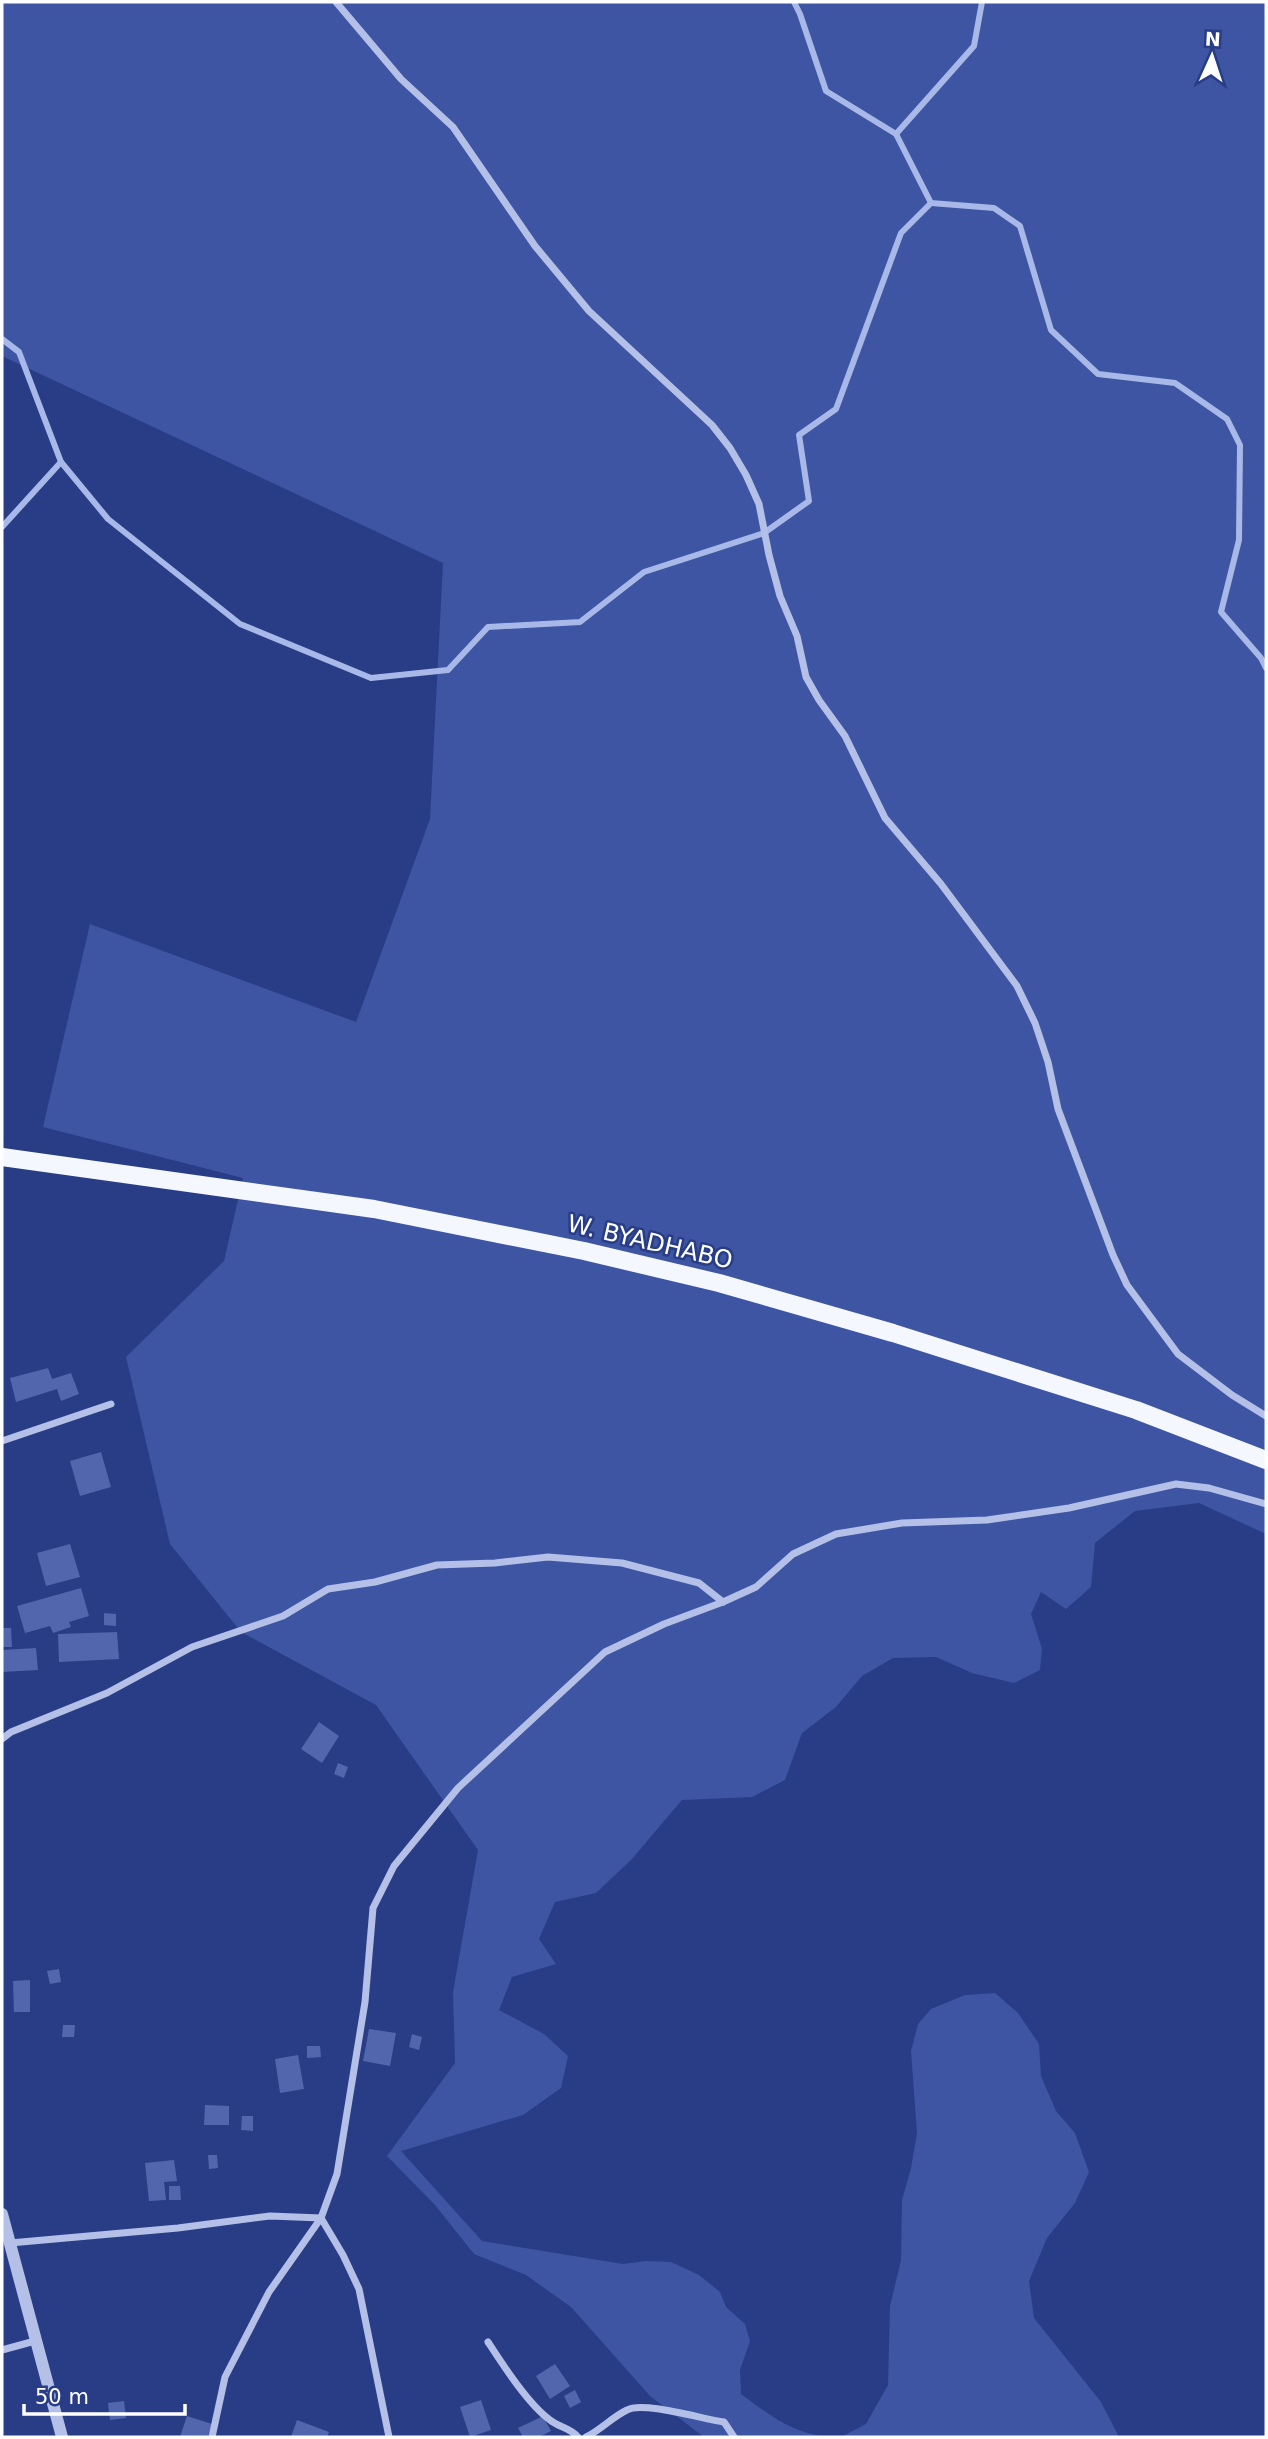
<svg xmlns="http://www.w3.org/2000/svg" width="1268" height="2439" font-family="'DejaVu Sans',sans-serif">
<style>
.green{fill:#3d55a2}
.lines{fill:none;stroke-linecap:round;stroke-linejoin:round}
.stream{stroke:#a8b8e8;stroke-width:6}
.building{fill:#5166ad}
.minor{stroke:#b4c0e8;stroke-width:7}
.tertiary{stroke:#b4c0e8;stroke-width:12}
.primary{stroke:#f5f7fe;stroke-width:18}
.labels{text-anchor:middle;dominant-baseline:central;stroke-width:5;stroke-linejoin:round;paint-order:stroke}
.street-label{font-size:24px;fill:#fff;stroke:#283d86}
</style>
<rect width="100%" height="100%" fill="#283d86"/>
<g class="green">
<path d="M2,2H1266V1534L1199,1503L1135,1511L1095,1543L1091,1587L1066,1609L1041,1592L1031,1614L1042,1649L1040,1670L1014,1683L972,1673L936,1657L893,1658L862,1676L836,1707L802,1733L785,1780L752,1797L682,1800L631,1860L596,1893L555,1902L539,1939L556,1964L512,1977L499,2010L544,2034L568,2056L561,2088L523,2115L401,2151L482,2241L623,2264L646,2261L671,2262L699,2275L720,2292L726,2307L745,2324L750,2341L740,2370L741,2394C771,2416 790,2432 827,2437H704L650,2396L571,2307L526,2275L474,2254L435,2205L387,2156L455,2063L453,1992L478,1850L376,1705L241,1632L170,1544L126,1357L224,1261L243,1178L43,1127L90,924L356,1022L430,819L443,563L2,356Z"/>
<polygon points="995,1993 1018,2013 1039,2044 1041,2076 1056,2111 1075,2133 1089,2172 1075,2203 1047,2238 1029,2281 1034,2318 1101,2402 1119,2437 841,2437 866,2424 888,2385 890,2306 901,2260 902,2200 911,2168 917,2133 911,2051 918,2024 931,2009 965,1995"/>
</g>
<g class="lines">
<g class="stream">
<polyline points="794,2 800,14 826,91 896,134 931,203 994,208 1020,226 1051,330 1098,374 1175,383 1227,419 1240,445 1239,540 1221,612 1261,658 1266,668"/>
<polyline points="896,134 974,46 982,2"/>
<polyline points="2,339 19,352 61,462 108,519 240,624 371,678 448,670 488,627 580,622 644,572 764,533 809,501 799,435 836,409 901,233 931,203"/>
<polyline points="2,527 61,462"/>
</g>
</g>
<g class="building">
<polygon points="48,1368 52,1379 71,1373 79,1394 61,1401 57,1389 16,1402 10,1378"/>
<polygon points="101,1452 111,1487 80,1496 70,1461"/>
<polygon points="70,1544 80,1577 46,1586 37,1553"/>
<polygon points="81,1588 89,1616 69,1622 71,1627 53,1633 50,1626 25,1633 17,1606"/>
<polygon points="104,1613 116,1614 116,1626 104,1625"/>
<polygon points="2,1628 11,1628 12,1647 2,1647"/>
<polygon points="117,1632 119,1659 59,1662 58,1634"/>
<polygon points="36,1648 38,1670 2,1672 2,1650"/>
<polygon points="319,1722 339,1736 322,1763 301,1749"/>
<polygon points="338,1763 348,1767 344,1778 334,1774"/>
<polygon points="59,1969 61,1982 50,1984 47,1971"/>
<polygon points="30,1980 30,2012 14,2012 13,1981"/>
<polygon points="63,2025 75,2025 74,2037 62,2037"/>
<polygon points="369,2029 396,2033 390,2066 363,2061"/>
<polygon points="412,2034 422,2037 419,2050 409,2047"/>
<polygon points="307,2046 320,2046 321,2057 307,2058"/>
<polygon points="298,2055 304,2089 280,2093 275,2059"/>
<polygon points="205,2105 229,2106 229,2125 204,2125"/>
<polygon points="242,2116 253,2116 253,2131 241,2130"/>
<polygon points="208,2155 217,2155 218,2168 209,2169"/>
<polygon points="174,2160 177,2181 164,2182 166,2200 149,2201 145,2163"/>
<polygon points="169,2186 180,2186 181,2200 169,2200"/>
<polygon points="555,2364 570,2386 550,2399 536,2376"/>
<polygon points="575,2390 581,2402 570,2408 564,2396"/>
<polygon points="481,2400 491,2430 470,2437 460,2407"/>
<polygon points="124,2401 126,2418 110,2420 108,2403"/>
<polygon points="187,2416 212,2424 208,2437 180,2437"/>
<polygon points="543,2416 551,2431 539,2437 523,2437 518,2428"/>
<polygon points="297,2420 329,2432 327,2437 291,2437"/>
</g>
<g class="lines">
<g class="minor">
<polyline points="336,2 401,79 453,127 535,246 589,311 712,425 730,448 746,475 759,504 769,555 780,596 797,636 806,677 819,700 845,736 885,818 941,884 1017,986 1035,1023 1048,1062 1058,1109 1113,1255 1127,1285 1178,1354 1232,1395 1266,1416"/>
<polyline points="2,1441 111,1404"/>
<polyline points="2,1739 11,1732 107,1693 192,1647 283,1616 328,1589 375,1582 437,1565 495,1563 548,1557 622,1563 699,1583 723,1602"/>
<polyline points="10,2243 178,2228 270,2216 321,2218 343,2255 359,2289 389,2437"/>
<path d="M488,2342C503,2365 528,2404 550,2420C560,2428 569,2427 578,2437"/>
<polyline points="2,2350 35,2341"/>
<polyline points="212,2437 225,2377 269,2292 321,2218 337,2174 365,2002 373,1908 394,1866 458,1788 605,1652 664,1624 723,1602 756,1587 793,1554 836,1534 902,1523 987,1520 1069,1508 1176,1484 1209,1488 1266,1504"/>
<path d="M586,2437C601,2430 612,2417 627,2410C643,2401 702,2419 724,2422L734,2437"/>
</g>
<polyline class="tertiary" points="2,2214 62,2437"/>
<polyline class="primary" points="2,1157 374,1209 584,1251 719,1283 893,1333 1136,1410 1266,1460"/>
</g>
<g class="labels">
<g class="street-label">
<text transform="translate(650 1242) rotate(13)">W. BYADHABO</text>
</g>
</g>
<rect width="1268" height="2439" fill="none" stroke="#ffffff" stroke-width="7"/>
<g transform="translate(1212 56) rotate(3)" stroke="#283d86" stroke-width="5" paint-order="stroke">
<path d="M0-5L12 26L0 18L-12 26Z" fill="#ffffff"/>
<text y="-10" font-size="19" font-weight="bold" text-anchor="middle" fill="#ffffff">N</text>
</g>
<path d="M24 2404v10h161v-10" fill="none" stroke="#ffffff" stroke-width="3.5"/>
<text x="35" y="2404" font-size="21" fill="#ffffff" stroke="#283d86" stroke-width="5" paint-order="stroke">50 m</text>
</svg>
